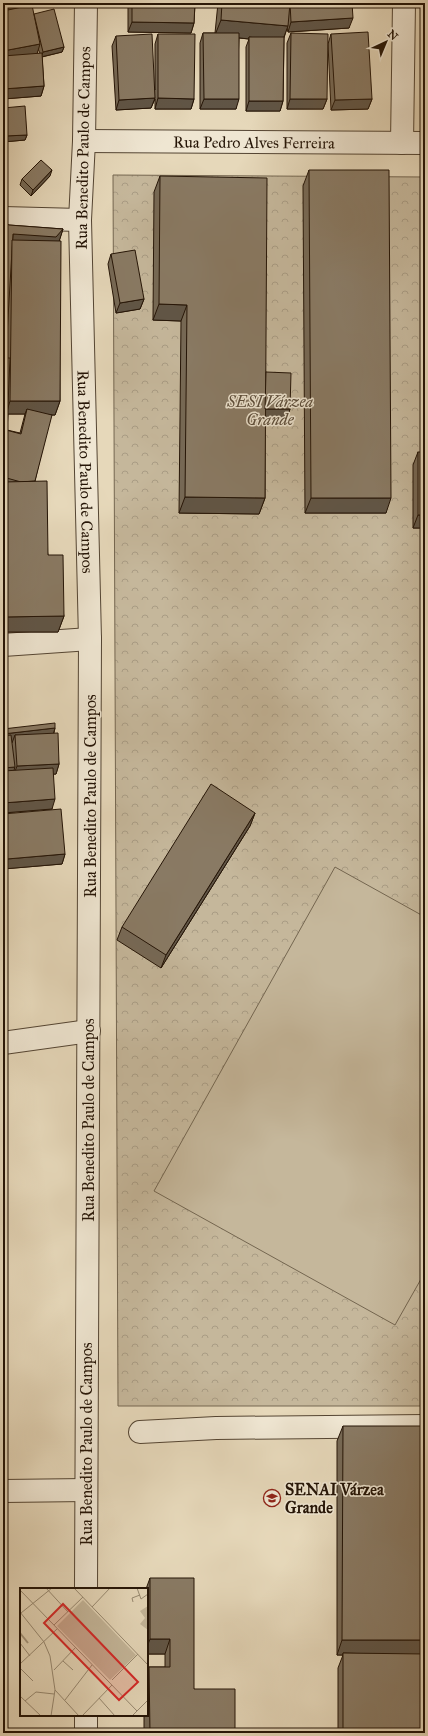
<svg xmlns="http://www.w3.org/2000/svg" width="428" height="1736" font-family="'IM FELL Great Primer',serif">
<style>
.park{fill:url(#park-crowns);stroke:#746650}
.garden{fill:#c5b79b;stroke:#746650}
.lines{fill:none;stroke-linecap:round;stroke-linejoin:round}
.minor-casing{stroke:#544533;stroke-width:24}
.minor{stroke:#efe6d2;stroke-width:22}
.wall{fill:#766956;stroke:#241406;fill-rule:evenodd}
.shaded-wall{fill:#605546;stroke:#241406}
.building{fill:#897a64;stroke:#241406}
.labels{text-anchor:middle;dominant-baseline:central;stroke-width:3;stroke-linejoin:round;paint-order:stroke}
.street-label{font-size:16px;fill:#241406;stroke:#efe6d2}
.park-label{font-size:16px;font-style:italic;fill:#5c4d3a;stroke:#efe6d2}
.poi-label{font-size:16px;font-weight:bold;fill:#241406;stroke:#efe6d2;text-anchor:start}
.inset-river{fill:none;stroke:#a4957d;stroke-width:2}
.inset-road{fill:none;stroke:#988a72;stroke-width:1}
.view{fill:#d62828;fill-opacity:0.15;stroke:#d62828;stroke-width:2}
.inset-edge{fill:none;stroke:#241406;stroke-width:2}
</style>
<defs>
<pattern id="park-crowns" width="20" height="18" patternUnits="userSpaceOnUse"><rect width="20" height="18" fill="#c5b79b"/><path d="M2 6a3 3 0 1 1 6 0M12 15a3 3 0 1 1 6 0" fill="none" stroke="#a99c84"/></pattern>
</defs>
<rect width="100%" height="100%" fill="#e6d8ba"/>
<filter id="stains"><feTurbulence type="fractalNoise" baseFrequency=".005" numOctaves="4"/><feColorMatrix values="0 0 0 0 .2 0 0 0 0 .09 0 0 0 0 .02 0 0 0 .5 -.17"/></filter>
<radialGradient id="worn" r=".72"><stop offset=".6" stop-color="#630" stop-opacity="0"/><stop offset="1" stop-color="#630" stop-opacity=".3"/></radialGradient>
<polygon class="park" points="113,175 425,177 425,1406 118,1406"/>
<polygon class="garden" points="335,867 425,917 425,1272 395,1325 154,1191"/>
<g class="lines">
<g class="minor-casing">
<g id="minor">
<path id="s1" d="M86,3L84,141L80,220L90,639L86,1589"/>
<path id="s2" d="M84,141L425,143"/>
<polyline points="402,143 404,3"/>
<polyline points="3,218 80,220"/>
<polyline points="3,645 90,639"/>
<polyline points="3,1043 89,1031"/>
<polyline points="140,1432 216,1428 425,1426"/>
<polyline points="3,1491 86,1490"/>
<polyline points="86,1715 86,1733"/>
</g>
</g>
<use href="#minor" class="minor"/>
</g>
<g class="wall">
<path d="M3,3L13,9L34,14L64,47L62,52L42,57L44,86L41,96L3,99ZM38,49L40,53L37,54Z"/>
<polygon points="128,3 195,3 194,23 191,33 128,32"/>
<polygon points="218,3 352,3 349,28 288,32 287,28 284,38 283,101 280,111 246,111 246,47 249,39 239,38 236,109 200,109 200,43 203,33 215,33"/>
<polygon points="291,33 327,99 323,109 287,109 287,43"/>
<polygon points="158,34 194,99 191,109 155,109 155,99 151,108 116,110 112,46 116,36 155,90 155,44"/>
<polygon points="331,34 372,99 368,109 331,110 328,44"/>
<polygon points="3,108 27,135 25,140 3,142"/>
<polygon points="309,170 386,513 305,513 303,186"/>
<polygon points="50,176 31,196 20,185 22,179"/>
<polygon points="160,176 266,372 290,409 287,419 265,419 265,498 259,514 179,513 181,321 153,320 154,192"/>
<path d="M3,222L9,225L63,229L59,241L60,401L55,415H50L35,481L48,555L64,616L58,632H3ZM6,351V358H4ZM8,414H25L20,433L7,430Z"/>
<polygon points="111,254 144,299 140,309 116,313 108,264"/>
<polygon points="425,362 425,384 424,384"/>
<polygon points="418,452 425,528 413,528 413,465"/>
<polygon points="55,728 54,733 59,764 56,774 53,774 52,809 3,813 3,729"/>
<polygon points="255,813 250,826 161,968 117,940 122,927"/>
<polygon points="3,814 65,854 62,864 3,869"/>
<polygon points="343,1426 425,1733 338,1733 338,1668 343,1655 337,1655 337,1441"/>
<polygon points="150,1578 194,1689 235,1733 144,1733 144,1715 147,1715 147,1674 149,1667 165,1667 165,1654 147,1654 147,1589 146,1589"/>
</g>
<g class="shaded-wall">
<polygon points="3,3 35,3 3,12"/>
<polygon points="353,18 349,28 288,32 291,22"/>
<polygon points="221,20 288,26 282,42 249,37 249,39 215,35"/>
<polygon points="132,22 194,23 191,33 128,32"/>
<polygon points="40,44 37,54 3,61 3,51"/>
<polygon points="64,47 62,52 41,57 43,52"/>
<polygon points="44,86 41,96 3,99 3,89"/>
<polygon points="155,98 151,108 116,110 119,100"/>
<polygon points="158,98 194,99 191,109 155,109"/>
<polygon points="204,99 239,99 236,109 200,109"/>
<polygon points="290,99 327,99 323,109 287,109"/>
<polygon points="372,99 368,109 331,110 335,100"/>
<polygon points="249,101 283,101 280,111 246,111"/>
<polygon points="27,135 25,140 3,142 5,136"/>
<polygon points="52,170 50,176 31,196 33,190"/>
<polygon points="63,229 58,245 12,250 13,234"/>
<polygon points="144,299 140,309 116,313 120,303"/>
<polygon points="159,304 187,305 181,321 153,320"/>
<polygon points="3,351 6,352 3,360"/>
<polygon points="10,401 60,401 55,415 26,414 27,409 25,414 6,414"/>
<polygon points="265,409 290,409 287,419 261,419"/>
<polygon points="3,429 7,429 4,439 6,430 3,438"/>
<polygon points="185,497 265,498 259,514 179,513"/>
<polygon points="311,498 391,498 386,513 305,513"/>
<polygon points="418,515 425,515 425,528 413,528"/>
<polygon points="64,616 58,632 3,632 3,617"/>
<polygon points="55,728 52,738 15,735 12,743 3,744 3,734"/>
<polygon points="59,764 56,774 13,777 17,766"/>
<polygon points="15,767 12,777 3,778 3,768"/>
<polygon points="55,799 52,809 3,813 3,803"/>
<polygon points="255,813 250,826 161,968 166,955"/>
<polygon points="65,854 62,864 3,869 7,859"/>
<polygon points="150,1639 170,1639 165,1654 147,1654 147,1647"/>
<polygon points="342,1640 425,1640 425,1656 343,1653 343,1655 337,1655"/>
</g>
<g class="building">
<polygon points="132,3 195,3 194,23 132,22"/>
<polygon points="222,3 290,3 288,26 221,20"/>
<polygon points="290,3 352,3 353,18 291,22"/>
<polygon points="32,5 40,44 3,51 3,11"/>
<polygon points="54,9 64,47 43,52 34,14"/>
<polygon points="368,32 372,99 335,100 331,34"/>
<polygon points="203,33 239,33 239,99 204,99"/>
<polygon points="291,33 328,34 327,99 290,99"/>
<polygon points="152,34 155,98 119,100 116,36"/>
<polygon points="158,34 195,34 194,99 158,98"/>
<polygon points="249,37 284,37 283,101 249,101"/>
<polygon points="42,53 44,86 3,89 3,56"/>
<polygon points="25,106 27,135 5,136 3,108"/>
<polygon points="41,160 52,170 33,190 22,179"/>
<polygon points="309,170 389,170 391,498 311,498"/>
<polygon points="160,176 267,178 265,498 185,497 187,305 159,304"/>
<polygon points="3,222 9,225 63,229 56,237 13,234 6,352 3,351"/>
<polygon points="12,240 61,241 60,401 10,401"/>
<polygon points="135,250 144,299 120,303 111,254"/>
<polygon points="3,358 10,358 7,429 3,429"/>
<polygon points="266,372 291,373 290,409 265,409"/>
<polygon points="27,409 52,415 35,481 21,482 3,477 3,442 6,430 21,434"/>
<rect x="418" y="452" width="7" height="63"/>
<polygon points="47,481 48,555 63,555 64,616 3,617 3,482"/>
<polygon points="55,723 55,728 3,734 3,729"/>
<polygon points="58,733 59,764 17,766 15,735"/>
<polygon points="11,735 15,767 3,768 3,736"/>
<polygon points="53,768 55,799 3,803 3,771"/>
<polygon points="211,784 255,813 166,955 122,927"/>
<polygon points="61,809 65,854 7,859 3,814"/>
<polygon points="343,1426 425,1426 425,1640 342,1640"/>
<polygon points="150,1578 194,1578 194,1689 235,1689 235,1733 150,1733 149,1667 170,1667 170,1639 150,1639"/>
<polygon points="343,1653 425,1654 425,1733 343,1733"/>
</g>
<defs>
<g id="university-ring" transform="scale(0.9)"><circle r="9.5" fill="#efe6d2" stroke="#8f2418" stroke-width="1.5"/><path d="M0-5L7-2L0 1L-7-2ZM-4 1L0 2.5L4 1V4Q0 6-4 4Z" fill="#8f2418"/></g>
</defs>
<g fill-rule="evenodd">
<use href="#university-ring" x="272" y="1498"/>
</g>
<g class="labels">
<g class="street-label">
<text stroke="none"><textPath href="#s2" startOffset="170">Rua Pedro Alves Ferreira</textPath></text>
<text transform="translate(83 148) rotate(-89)">Rua Benedito Paulo de Campos</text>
<text stroke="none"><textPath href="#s1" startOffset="469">Rua Benedito Paulo de Campos</textPath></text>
<text transform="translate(90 796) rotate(-90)">Rua Benedito Paulo de Campos</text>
<text transform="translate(88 1120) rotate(-90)">Rua Benedito Paulo de Campos</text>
<text transform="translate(86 1444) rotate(-90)">Rua Benedito Paulo de Campos</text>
</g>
<g class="park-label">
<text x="270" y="401">SESI Várzea<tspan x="270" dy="18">Grande</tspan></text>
</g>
<g class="poi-label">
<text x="285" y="1489">SENAI Várzea<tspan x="285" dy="18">Grande</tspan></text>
</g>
</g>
<g transform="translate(20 1588)">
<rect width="128" height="128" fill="#e6d8ba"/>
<path d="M128,18V42L120,36L125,30L120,23Z" fill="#c5b79b"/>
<path d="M63,12L116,67L90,92L37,38Z" fill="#c5b79b"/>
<path d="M93,55L99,77L82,81L76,59Z" fill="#c5b79b"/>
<path class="inset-river" d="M0,45L8,55"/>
<path class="inset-road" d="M26,0L48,24M54,0L128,77M117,0L121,11L128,6M0,2L117,123M113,14L112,10L120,7M72,19L90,0M0,24L24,54L30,68L35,102L31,128M1,25L32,0M34,37L63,9M0,55L10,68M43,73L53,82M0,76L37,41M0,80L13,93M34,82L56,59M92,92L118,66M35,102L59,128M0,108L21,128M79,110L95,128M45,112L72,77M5,113L16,104L34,106M62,128L92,97M112,128L128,112"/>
<path class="view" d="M43,16L118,94L99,112L24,35Z"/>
<rect width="128" height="128" class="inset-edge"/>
</g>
<rect width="428" height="1736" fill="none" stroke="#e6d8ba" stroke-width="16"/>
<rect x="4" y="4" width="420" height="1728" fill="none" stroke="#241406" stroke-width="2"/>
<rect x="8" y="8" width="412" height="1720" fill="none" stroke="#241406"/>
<g transform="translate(386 42) rotate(44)" stroke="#efe6d2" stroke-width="3" paint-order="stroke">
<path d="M0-3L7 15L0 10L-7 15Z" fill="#241406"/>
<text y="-6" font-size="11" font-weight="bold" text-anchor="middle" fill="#241406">N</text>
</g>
<rect width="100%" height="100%" filter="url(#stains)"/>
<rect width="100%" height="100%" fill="url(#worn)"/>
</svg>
